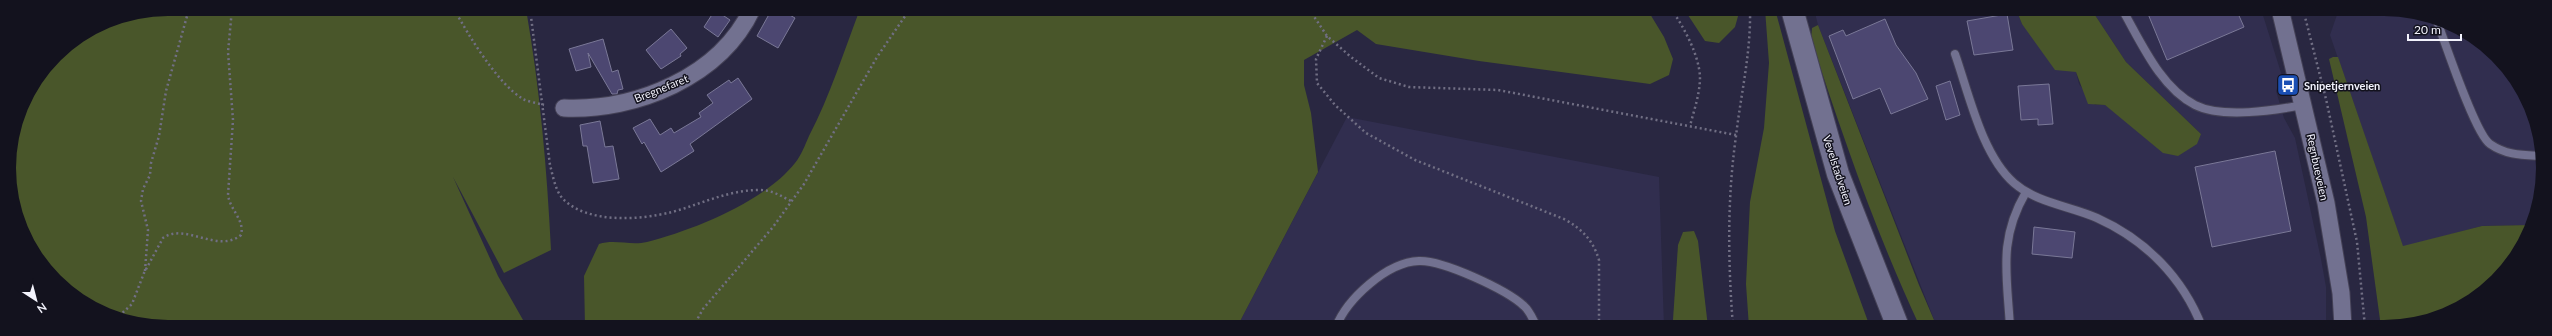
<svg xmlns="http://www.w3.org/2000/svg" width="2552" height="336" font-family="Lato,sans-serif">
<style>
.built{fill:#312e4f}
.green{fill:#49562a}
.building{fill:#4c4771;stroke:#7a7897}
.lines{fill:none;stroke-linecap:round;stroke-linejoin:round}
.service-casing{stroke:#444156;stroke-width:10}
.minor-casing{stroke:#444156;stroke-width:19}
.secondary-casing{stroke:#444156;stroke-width:24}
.path{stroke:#716f84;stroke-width:2.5;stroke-dasharray:2 3;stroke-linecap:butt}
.service{stroke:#727190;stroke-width:8}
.minor{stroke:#727190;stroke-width:17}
.secondary{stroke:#727190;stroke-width:22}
.labels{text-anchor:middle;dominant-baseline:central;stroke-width:3;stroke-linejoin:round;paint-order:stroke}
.poi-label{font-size:11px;font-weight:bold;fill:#f3f3fd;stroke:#13121e;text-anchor:start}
.street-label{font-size:11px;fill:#f3f3fd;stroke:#13121e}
</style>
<rect width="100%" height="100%" fill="#292741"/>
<g class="built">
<polygon points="1814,9 2016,9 2022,24 2076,72 2079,84 2095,105 2105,105 2130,123 2201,134 2126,62 2091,9 2261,9 2282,76 2276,91 2284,118 2295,138 2321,259 2326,287 2326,327 1937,327 1818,25"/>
<polygon points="2339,9 2395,9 2455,26 2504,63 2535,117 2543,179 2530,225 2482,226 2403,247 2330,35"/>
<polygon points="1347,117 1659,177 1664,327 1237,327"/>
</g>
<g class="green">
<path d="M168,9H526C540,89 547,169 551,250L504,273L453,177L498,276L527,327H157L98,311L49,273L18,219L9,158L21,107L56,55L107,21Z"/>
<path d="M860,9H1647L1664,37L1673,59L1669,75L1650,84L1479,61L1376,44L1357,30L1304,60V85L1311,113L1318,172L1237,327H585L584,276L599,244C615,239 631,246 647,242C694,230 764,202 795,163C801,156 805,145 809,136C830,96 844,51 860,9Z"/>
<polygon points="1684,9 1740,9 1735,27 1719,43 1705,41"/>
<polygon points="1765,9 1775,9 1835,231 1870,327 1749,327 1746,284 1750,202 1764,128 1769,63"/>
<polygon points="2016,9 2091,9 2126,62 2201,134 2197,144 2178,156 2163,153 2105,105 2088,104 2076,72 2055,70 2022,24"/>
<path d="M1818,25L1919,285L1937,327H1920C1876,233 1843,137 1811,39L1812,28Z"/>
<polygon points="2333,57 2338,57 2403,246 2482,226 2530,225 2527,238 2496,281 2445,315 2394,327 2381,327 2366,217 2329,59"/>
<polygon points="1694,231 1698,241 1708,327 1675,327 1673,320 1678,245 1683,232"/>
</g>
<g class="building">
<polygon points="772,9 779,9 795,18 778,48 757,36"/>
<polygon points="2146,9 2236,9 2244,27 2167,60"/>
<polygon points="715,10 730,20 718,37 704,27"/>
<polygon points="2007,14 2013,50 1974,55 1967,21"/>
<polygon points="1885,19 1896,45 1916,73 1928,99 1891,114 1880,88 1853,99 1829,36 1843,30 1846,36"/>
<polygon points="671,29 687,48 680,54 681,56 661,69 646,50"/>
<polygon points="603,39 612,72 618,70 623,89 618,90 617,94 612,94 588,53 591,67 576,71 569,49"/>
<polygon points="738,78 752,99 690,144 694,151 661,172 644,142 642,144 633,128 650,119 660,135 671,128 674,133 701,117 699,113 713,103 707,95 729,80 731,83"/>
<polygon points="1950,81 1960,115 1946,120 1936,86"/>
<polygon points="2049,84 2053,124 2038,125 2038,119 2021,120 2018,86"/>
<polygon points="600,121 605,147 613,146 619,179 593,183 587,146 583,146 580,125"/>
<polygon points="2275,151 2291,231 2212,247 2195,167"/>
<polygon points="2034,227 2075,232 2072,258 2032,254"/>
</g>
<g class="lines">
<g class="service-casing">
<g id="service">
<path d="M2122,9C2141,42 2160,87 2195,105C2223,119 2275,110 2304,105"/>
<path d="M2437,21C2445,42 2475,134 2490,144C2506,155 2521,155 2540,156"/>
<path d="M1955,54C1969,94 1982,155 2014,183C2037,203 2070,206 2097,218C2146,240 2183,278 2202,327"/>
<path d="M1336,327C1347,299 1387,262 1419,261C1443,260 1507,290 1524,306C1530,311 1533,320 1537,327"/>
<path d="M2010,327C2007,274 1998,240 2026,192"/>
</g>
</g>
<g class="minor-casing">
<g id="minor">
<polyline points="2280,9 2326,203 2341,293 2343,327"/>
<path d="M564,108C636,111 720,77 752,9"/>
</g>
</g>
<g class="secondary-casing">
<polyline id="secondary" points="1792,9 1838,174 1898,327"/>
</g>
<g class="path">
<path d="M454,9C469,36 497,83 523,99C529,102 537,103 544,105"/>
<path d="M530,9L550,165C553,176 555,190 563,199C588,224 640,220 672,212C702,204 727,190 760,190C772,190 781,196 791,201"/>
<polyline points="1309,9 1327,36 1351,57 1379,78 1409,87 1498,90 1736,135"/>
<path d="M1671,9C1684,27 1699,55 1700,77C1700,94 1694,110 1690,126"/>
<polyline points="2303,9 2326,99 2357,242 2365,327"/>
<path d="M1327,36L1316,59L1317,83L1335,105L1366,133L1415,160L1564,219C1582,229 1593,240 1599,260V327"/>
<polyline points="145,271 148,230 141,201 143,189 150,175 151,163 159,136 166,91 189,9"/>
<path d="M119,316L132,304L144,273L163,238C185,222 218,254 241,235C245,220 230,210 228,195L233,120L228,52L232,9"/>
<polyline points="693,327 703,309 773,227 804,184 877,57 910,9"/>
<path d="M1733,327C1728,262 1727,200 1736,136C1741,93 1751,53 1750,9"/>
</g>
<use href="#service" class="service"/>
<use href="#minor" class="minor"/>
<use href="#secondary" class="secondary"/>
</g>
<defs>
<g id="bus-square" transform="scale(1.15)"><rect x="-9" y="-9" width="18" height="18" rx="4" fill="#1a4fb4" stroke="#13121e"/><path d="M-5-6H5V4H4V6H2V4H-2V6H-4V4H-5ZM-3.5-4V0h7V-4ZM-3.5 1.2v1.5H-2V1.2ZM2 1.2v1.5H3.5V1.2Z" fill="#fff"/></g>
</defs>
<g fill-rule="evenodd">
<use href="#bus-square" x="2288" y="85"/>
</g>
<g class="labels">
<g class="poi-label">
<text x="2304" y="85">Snipetjernveien</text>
</g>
<g class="street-label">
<text transform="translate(661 88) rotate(-22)">Bregnefaret</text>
<text transform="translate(2318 167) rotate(78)">Regnbueveien</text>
<text transform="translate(1838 170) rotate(72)">Vevelstadveien</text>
</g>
</g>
<path d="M0 0H2552V336H0ZM168 16H2384A152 152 0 0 1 2536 168V168A152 152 0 0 1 2384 320H168A152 152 0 0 1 16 168V168A152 152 0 0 1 168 16Z" fill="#13121e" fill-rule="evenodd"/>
<g transform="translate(36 300) rotate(144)" stroke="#13121e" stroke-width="3" paint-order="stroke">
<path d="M0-3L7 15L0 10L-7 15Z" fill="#f3f3fd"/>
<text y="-6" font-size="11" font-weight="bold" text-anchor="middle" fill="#f3f3fd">N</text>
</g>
<path d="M2408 34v6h53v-6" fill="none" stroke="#f3f3fd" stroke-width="2"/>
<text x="2414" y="34" font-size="12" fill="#f3f3fd" stroke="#13121e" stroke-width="3" paint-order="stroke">20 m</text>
</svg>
